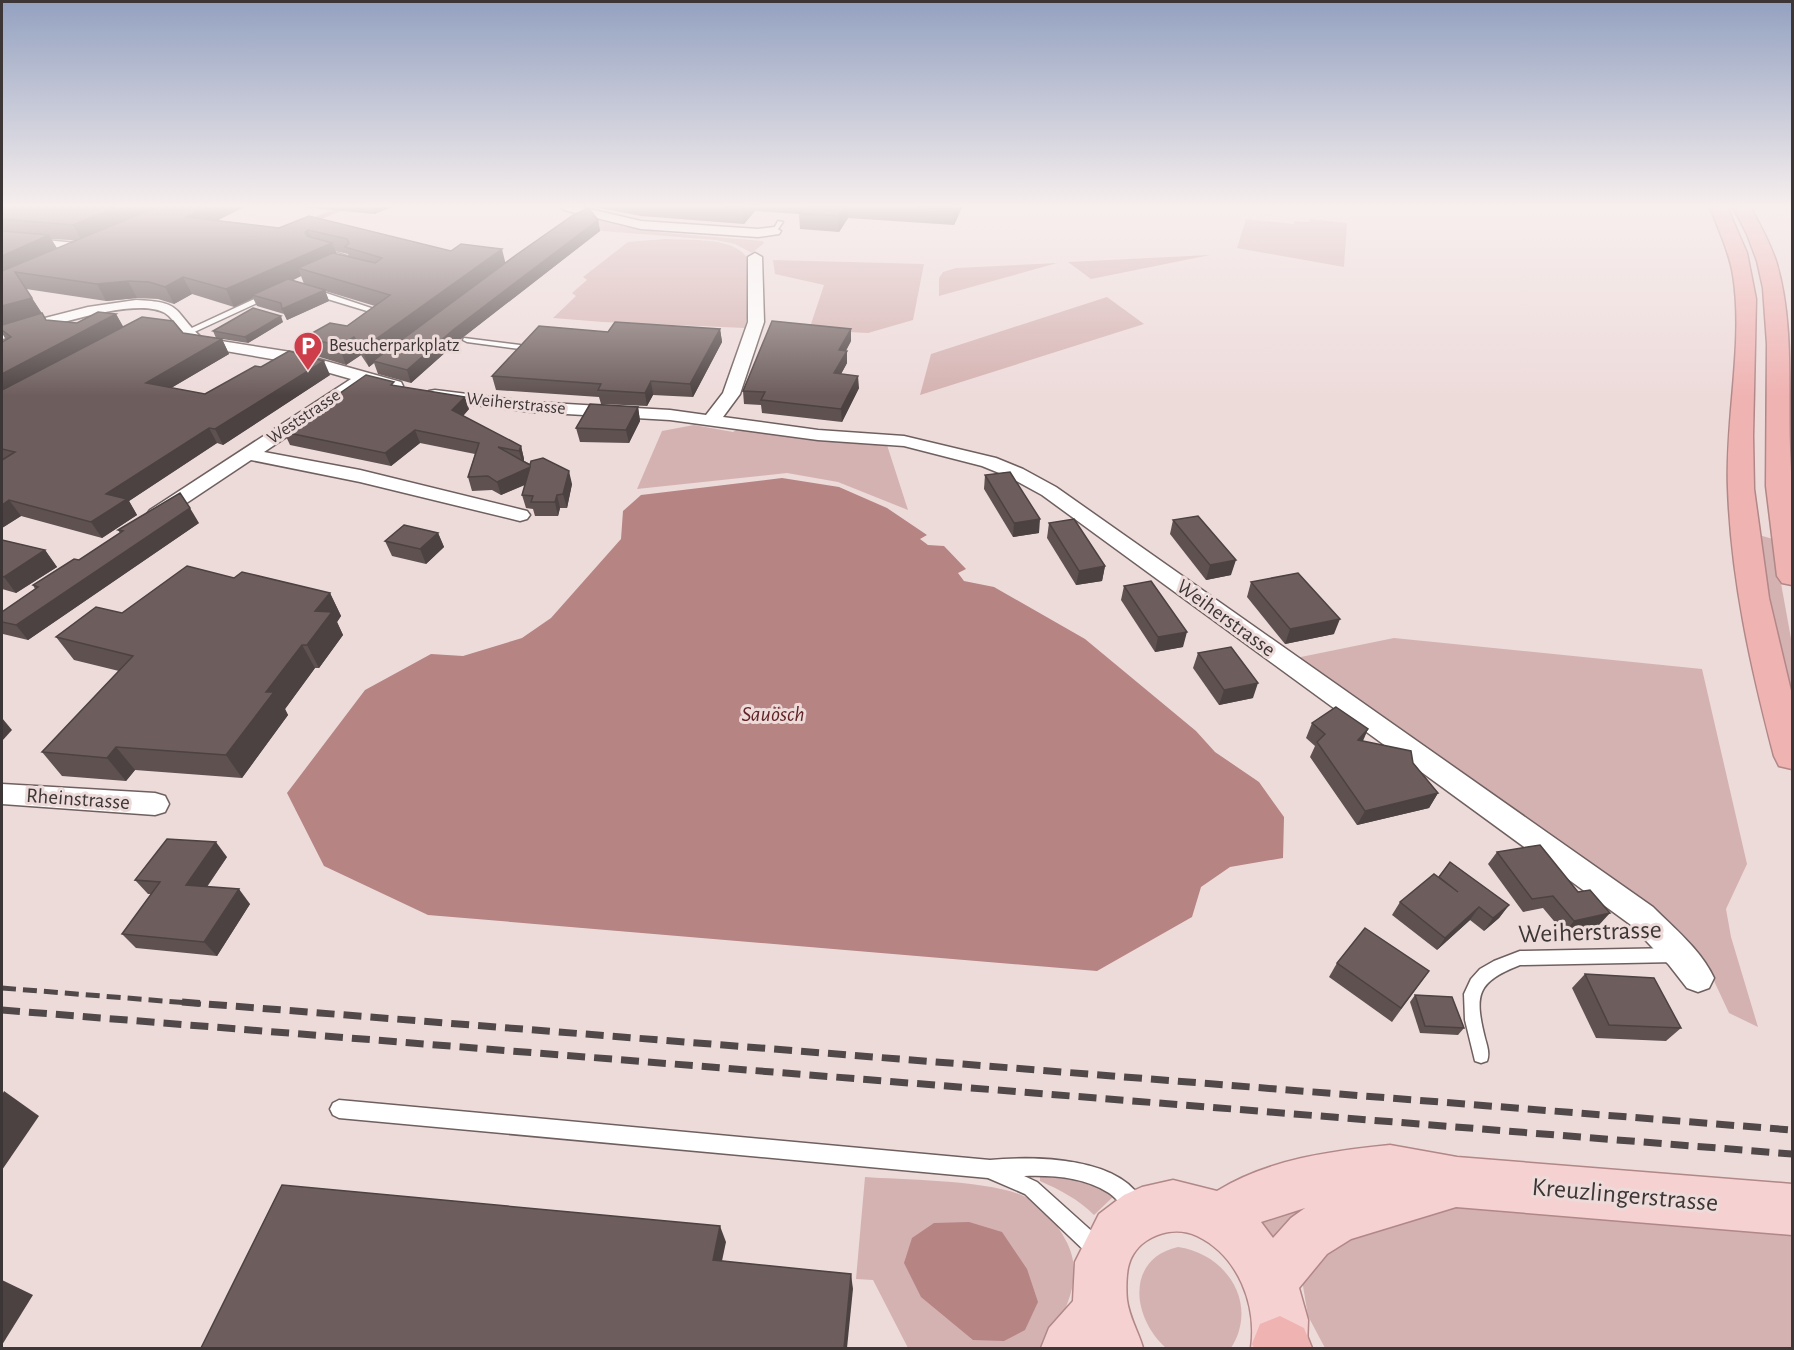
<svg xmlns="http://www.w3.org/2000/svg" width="1794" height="1350" font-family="'Alegreya Sans',sans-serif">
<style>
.green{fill:#d4b2b1}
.water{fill:#b58483}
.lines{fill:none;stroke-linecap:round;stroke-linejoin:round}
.stream{stroke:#b58483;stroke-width:4.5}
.service-casing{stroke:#6f605f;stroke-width:3}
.minor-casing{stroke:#6f605f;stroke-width:3}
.primary-casing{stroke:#b18787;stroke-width:3}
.motorway-casing{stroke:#b18787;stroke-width:3}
.service{fill:#fff;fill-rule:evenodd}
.minor{fill:#fff;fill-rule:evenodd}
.primary{fill:#f5d1d1;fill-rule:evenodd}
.motorway{fill:#efb3b2;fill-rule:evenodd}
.rail-far1{stroke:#514949;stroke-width:5;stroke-dasharray:14 7;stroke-linecap:butt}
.rail{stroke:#514949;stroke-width:7;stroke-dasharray:18 9;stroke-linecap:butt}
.wall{fill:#5e5150;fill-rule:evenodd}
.shaded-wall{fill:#4c4241}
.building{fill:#6d5e5d;stroke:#4c4241;stroke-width:1.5}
.labels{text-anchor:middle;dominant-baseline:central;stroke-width:6;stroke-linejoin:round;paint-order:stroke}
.far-poi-label{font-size:18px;fill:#3d3636;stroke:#eddbda;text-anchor:start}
.far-street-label{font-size:18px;fill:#3d3636;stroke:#eddbda}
.street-label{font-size:21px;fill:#3d3636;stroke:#eddbda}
.water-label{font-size:22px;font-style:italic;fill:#622427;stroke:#eddbda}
.near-street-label{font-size:26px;fill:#3d3636;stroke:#eddbda}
</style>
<rect width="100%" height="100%" fill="#eddbda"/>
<g class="green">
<polygon points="595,219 625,227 648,229 656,232 762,241 764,243 752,253 735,244 716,240 577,229"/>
<polygon points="1246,219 1294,224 1294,221 1309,222 1310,219 1347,223 1344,267 1237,248"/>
<path d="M666,239C690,241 734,236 748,259V312L745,328L603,322L553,318L576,296L572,293L587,280L583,277L628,242Z"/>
<polygon points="1210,255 1091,279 1068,262"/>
<polygon points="773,260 924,264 913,320 868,333 809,330 824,285 775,274"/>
<polygon points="1057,263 939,296 939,278 943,272 956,268"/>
<polygon points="1107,297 1144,324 920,395 931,354"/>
<polygon points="694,425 733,432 738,429 887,445 908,510 838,482 787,473 637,489 662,431"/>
<polygon points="1759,535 1773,539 1792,644 1792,693 1775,626"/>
<polygon points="1394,638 1702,669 1747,864 1726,909 1731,937 1758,1027 1729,1013 1708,968 1296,658"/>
<path d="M1040,1175C1067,1177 1090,1183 1115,1195L1094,1215C1078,1199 1060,1190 1040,1181Z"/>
<path d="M865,1177C904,1180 999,1180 1029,1199C1045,1210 1056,1222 1065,1239C1087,1277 1064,1316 1042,1348H908L873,1280L856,1279Z"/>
<polygon points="1324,1191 1278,1242 1252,1215"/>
<polygon points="1468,1206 1792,1233 1792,1348 1325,1348 1308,1316 1302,1280 1318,1249 1397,1213"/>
<path d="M1178,1247C1227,1254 1259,1304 1231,1348H1166C1132,1318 1125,1259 1178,1247Z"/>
</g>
<g class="water">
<polygon points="782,478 839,487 887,508 927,535 920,539 928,545 944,546 966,569 958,573 964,581 994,587 1085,639 1196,731 1215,752 1259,782 1284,817 1283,858 1230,867 1201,887 1192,917 1097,971 428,915 324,866 287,793 365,690 431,654 463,656 522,638 551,618 621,539 623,511 641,495"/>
<polygon points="969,1222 1002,1232 1027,1269 1038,1302 1025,1330 1004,1341 973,1340 921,1297 904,1263 912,1238 934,1223"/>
</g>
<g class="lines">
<polyline class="stream" points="311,221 345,207"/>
<g class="service-casing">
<g id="service">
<polygon points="778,221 783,222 776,232 772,232"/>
<polygon points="324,249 353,258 354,259 344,265 340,265 340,263 345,259 322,252 322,250"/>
<polygon points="311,290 317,290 374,309 367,311 311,294"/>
<polygon points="265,294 272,296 190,334 183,332"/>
<polygon points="464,338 520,345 524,347 520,349 467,342 463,340"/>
<path d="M1676,948L1681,950L1684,955L1681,960L1676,962L1520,965C1477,982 1474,994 1485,1038C1487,1046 1490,1053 1487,1061L1481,1063L1475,1061L1465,1020L1464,994L1471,979L1480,969L1494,961L1520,951Z"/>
<path d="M339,1100L990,1160C1034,1156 1124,1156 1144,1205L1142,1212L1135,1214C1124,1210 1119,1200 1109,1193C1084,1177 1053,1175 1024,1176L1037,1182L1105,1243L1108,1250L1105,1257L1098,1260L1091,1257L1025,1194L988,1178L339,1118L333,1115L330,1109L333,1103Z"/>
</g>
</g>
<g class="minor-casing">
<g id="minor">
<polygon points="562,207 581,207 641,221 758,229 774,227 781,231 779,234 758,237 641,229 564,210"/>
<polygon points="2,236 87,244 94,248 87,252 2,244"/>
<path d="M755,253L762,257L764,322L740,394L723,417L818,430L904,436L996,458L1023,469L1056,487L1653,907C1674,928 1701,950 1714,978L1709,988L1698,992L1687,988L1669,965L1631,925L1042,495L1009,477L982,466L904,446L818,440L670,420L532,412L435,400L429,399L426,395L429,391L435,390L532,402L670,410L706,415L723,393L748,322V257Z"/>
<path d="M136,300C184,302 172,310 202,338L297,353L401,382L403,386L401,390L395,391L367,383L264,452L360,470L527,511L530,515L527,519L520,521L360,482L251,460L164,518H150L147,514L150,510L351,379L295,363L191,345C182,336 176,320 165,313C133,295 38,332 2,339V329L88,307Z"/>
<polygon points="2,784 155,793 165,796 169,804 165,812 155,815 2,804"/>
</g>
</g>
<g class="primary-casing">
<path id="primary" d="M1390,1145L1457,1157L1792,1184V1235L1456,1207L1351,1239L1327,1254L1299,1288L1308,1320L1307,1348H1251C1257,1306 1239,1256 1197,1236C1172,1224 1137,1237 1129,1264C1126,1273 1126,1291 1127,1300C1129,1317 1139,1333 1143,1348H1041L1049,1328L1073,1301L1075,1262L1099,1214L1124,1195L1142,1187L1173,1180L1217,1191C1269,1159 1331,1151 1390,1145ZM1305,1208L1291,1218L1273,1238L1261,1222Z"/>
</g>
<g class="motorway-casing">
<g id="motorway">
<path d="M1710,207H1727L1747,253L1756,299L1753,436L1754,489L1769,598L1792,695V769L1779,766L1774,756C1751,668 1731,579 1728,488C1725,419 1744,342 1733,275C1729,250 1718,229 1710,207Z"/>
<path d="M1733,207H1750C1760,224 1769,241 1776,261C1794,320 1788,386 1790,448C1792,493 1794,541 1792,585L1782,583L1777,576L1766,486L1767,344L1763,288L1757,261L1747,234Z"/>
<polygon points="1280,1316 1304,1328 1312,1348 1254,1348 1252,1344 1260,1324"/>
</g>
</g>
<use href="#service" class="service"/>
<use href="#minor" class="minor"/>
<use href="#primary" class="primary"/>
<use href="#motorway" class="motorway"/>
<polyline class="rail-far1" points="2,988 201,1004"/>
<g class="rail">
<polyline points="182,1002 1792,1130"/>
<polyline points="2,1010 1792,1154"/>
</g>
</g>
<g class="wall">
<path d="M2,207H244L217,220L279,228L309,216L451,251L505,263L598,220L600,231L457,342L411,383L378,374L374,363L369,367L361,355L346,365L313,355L305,337L347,326L375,306L325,291L329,301L287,320L284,314L257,306L253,298L234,307L192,294L174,304L158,299L137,298L106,301L26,289L46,320L77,323L116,314L123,327L183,333L222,339L229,354L171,388L205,394L261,367L330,375L223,445L217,443L129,501L137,515L102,538L21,516L2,528V342L6,340L2,333ZM51,239L69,240L75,241L57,248ZM335,251L348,254L349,257L336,254ZM301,276L304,284L292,281Z"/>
<polygon points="302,207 392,207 374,214"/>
<polygon points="594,207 962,207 954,225 848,218 839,232 800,229 799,214 755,211 744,224 641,216"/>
<polygon points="283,322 248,343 216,338 213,331"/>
<polygon points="720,329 722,342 693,397 653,395 647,406 601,404 599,397 496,390 492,376 608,332"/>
<polygon points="851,341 846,351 847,351 847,363 841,374 859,388 842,422 762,413 761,405 744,404 743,391"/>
<polygon points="396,386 469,409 463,416 521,446 524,459 524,461 572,484 567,508 560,508 558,516 535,516 533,509 526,508 522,495 525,485 501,495 492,490 472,491 468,477 475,454 420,443 391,466 290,445 284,432"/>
<polygon points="638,407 640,421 629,443 580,442 576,428"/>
<polygon points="985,475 1039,533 1013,537 984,489"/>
<polygon points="1173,520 1231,575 1206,580 1170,534"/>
<polygon points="199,523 28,640 3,634 2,632 2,612 35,589 33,585 79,560 120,533 118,530"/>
<polygon points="1049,523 1105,566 1102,581 1076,585 1047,538"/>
<polygon points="438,533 444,547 426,564 392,556 385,541"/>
<polygon points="2,540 45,550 57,567 16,593 2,589"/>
<polygon points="234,578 330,593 341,616 337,622 343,635 319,668 315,668 285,709 288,715 242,778 135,770 126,781 62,776 42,752 119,671 74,660 56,637 122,613"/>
<polygon points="1251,582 1334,634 1285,644 1247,597"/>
<polygon points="1124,586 1183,647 1155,652 1121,600"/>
<polygon points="1198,653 1253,698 1219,705 1193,668"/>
<polygon points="1312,723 1368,729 1363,741 1413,763 1438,793 1429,808 1357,825 1310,757 1315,746 1306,738"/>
<polygon points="1497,852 1599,925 1564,933 1543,908 1523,912 1488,864"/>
<polygon points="227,857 207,887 250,904 217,956 136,948 122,934 151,894 148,894 135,880"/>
<polygon points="1450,862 1509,905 1499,918 1484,931 1470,920 1437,950 1392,915 1400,902 1438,877"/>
<polygon points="1337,963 1429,971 1392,1022 1329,977"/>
<polygon points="1585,974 1681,1028 1666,1041 1596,1038 1572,988"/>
<polygon points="1415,995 1464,1028 1458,1035 1420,1033 1410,1002"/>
</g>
<g class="shaded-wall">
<polygon points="117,207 161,207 82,241 73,225"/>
<polygon points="206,207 244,207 193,233 186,217"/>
<polygon points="372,207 392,207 374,214"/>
<polygon points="743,207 755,207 755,211 744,224 742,208"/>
<polygon points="845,207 848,207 848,218 839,232 838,216"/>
<polygon points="956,207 962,207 954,225 954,209"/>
<polygon points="598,220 600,231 457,342 411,383 407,370 453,330"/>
<polygon points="308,230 315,246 312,248 305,232"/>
<polygon points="49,235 59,252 2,277 2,256"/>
<polygon points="332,243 339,259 298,268 301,276 256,296 252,295 253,298 234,307 226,289"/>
<polygon points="502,249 506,265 373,361 374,363 369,367 362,349"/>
<polygon points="183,277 192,294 174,304 165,287"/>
<polygon points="128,281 137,298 106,301 97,284"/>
<polygon points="325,290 329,301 287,320 282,309"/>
<polygon points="32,298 43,315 2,327 2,306"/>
<polygon points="116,314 124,328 2,394 2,374"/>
<polygon points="281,316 283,322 248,343 245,337"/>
<polygon points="720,329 722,342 693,397 690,384"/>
<polygon points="851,329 851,341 839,362 839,350"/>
<polygon points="354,337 361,355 346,365 339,346"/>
<polygon points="222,339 229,354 154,398 146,383"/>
<polygon points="847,351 847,363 835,385 834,373"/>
<polygon points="324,361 330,375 223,445 215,429"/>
<polygon points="858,376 859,388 842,422 841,409"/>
<polygon points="651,381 653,395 647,406 645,393"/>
<polygon points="465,397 469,409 457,423 452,410"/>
<polygon points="638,407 640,421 629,443 626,430"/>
<polygon points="209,428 217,443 129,501 137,515 102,538 91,522 106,494"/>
<polygon points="415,430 420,443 391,466 385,453"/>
<polygon points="521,446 524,459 523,464 519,451"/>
<polygon points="530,467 533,481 501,495 497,482"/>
<polygon points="569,471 572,484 567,508 563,494"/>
<polygon points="557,495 560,508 558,516 555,502"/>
<polygon points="9,500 21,516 2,528 2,505"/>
<polygon points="190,508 199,523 28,640 16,625"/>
<polygon points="1040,519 1039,533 1013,537 1014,523"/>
<polygon points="438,533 444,547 426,564 420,549"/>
<polygon points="45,550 57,567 16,593 4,577"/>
<polygon points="1236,560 1231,575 1206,580 1210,565"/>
<polygon points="1105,566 1102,581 1076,585 1079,571"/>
<polygon points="330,593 341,616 337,622 343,635 319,668 307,645 315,611"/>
<polygon points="1340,619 1334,634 1285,644 1290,629"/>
<polygon points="1187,632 1183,647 1155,652 1158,637"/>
<polygon points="302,645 315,668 285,709 288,715 242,778 226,755 266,692"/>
<polygon points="1258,683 1253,698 1219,705 1224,690"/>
<polygon points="2,718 12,730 2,741"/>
<polygon points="1368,729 1361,744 1358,740"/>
<polygon points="116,747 135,770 126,781 107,758"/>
<polygon points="1438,793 1429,808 1357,825 1365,811"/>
<polygon points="216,842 227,857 198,899 186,885"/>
<polygon points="239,889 250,904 217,956 204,942"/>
<polygon points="1509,905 1499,918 1484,931 1493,918"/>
<polygon points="1479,907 1470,920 1437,950 1445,938"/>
<polygon points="1610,913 1599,925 1564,933 1574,921"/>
<polygon points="4,1091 39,1116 2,1170 2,1095"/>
<polygon points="720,1226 726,1242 719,1275 713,1260"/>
<polygon points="851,1274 853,1289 847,1348 844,1348"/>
<polygon points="2,1280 33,1295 2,1345"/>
</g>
<g class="building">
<polygon points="2,207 117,207 73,225 2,219"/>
<polygon points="157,207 206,207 186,217 279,228 309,216 451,251 461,244 502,249 362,349 354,337 339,346 305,337 330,323 347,326 390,295 298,268 333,253 375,263 382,258 345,247 349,243 347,239 308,230 305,232 307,236 332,243 226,289 183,277 165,287 149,282 128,281 97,284 15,272 32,298 2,306 2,271"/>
<polygon points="721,207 743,207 742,208"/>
<polygon points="804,207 845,207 838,216 799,213"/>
<polygon points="914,207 956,207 954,209"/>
<polygon points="588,208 598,220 453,330 407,370 373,361 516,255 572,216"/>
<polygon points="2,231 49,235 2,256"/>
<polygon points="288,279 325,290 282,309 281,303 252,295"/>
<polygon points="253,308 281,316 245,337 213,331"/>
<polygon points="98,312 116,314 2,374 2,342 11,337 2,330 2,325 42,313 46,320 77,323"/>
<polygon points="142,317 173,321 183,333 222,339 146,383 205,394 255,366 261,367 289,351 324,361 215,429 209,428 106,494 127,499 91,522 9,500 2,505 2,460 15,452 2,449 2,390"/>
<polygon points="772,321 851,329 839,350 847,351 834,373 858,376 841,409 761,400 765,392 743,391"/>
<polygon points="615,322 720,329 690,384 651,381 645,393 598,390 601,384 492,376 539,326 608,332"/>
<polygon points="366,375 394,382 391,385 465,397 452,410 521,446 519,451 498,447 530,465 531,461 543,458 569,471 563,494 557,495 555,502 531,502 533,496 522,495 530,467 497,482 488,476 468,477 479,443 415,430 385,453 284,432"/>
<polygon points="590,404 638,407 626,430 576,428"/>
<polygon points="1010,472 1040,519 1014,523 985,475"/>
<polygon points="180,493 190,508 16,625 2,622 2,612 38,587 33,585 74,559 79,560 123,531 118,530"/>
<polygon points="1198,516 1236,560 1210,565 1173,520"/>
<polygon points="1074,519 1105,566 1079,571 1049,523"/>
<polygon points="404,525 438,533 420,549 385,541"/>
<polygon points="2,540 45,550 4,577 2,576"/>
<polygon points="187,566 234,578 242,572 330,593 315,611 332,612 307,645 302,645 266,692 274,692 226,755 116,747 107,758 42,752 133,656 56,637 96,607 122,613"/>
<polygon points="1298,573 1340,619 1290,629 1251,582"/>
<polygon points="1151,581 1187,632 1158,637 1124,586"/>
<polygon points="1231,647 1258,683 1224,690 1198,653"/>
<polygon points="1336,707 1368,729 1358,740 1411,751 1413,763 1438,793 1365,811 1317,742 1325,734 1312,723"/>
<polygon points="167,839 216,842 186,885 239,889 204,942 122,934 160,882 135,880"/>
<polygon points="1540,845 1578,892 1590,890 1610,913 1574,921 1553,896 1532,899 1497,852"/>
<polygon points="1450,862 1509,905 1493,918 1479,907 1445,938 1400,902 1434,874 1458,892 1439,877"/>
<polygon points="1365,928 1429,971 1401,1008 1337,963"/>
<polygon points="1585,974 1654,978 1681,1028 1609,1025"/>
<polygon points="1415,995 1452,997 1464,1028 1425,1026"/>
<polygon points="282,1185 720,1226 713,1260 851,1274 844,1348 201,1348"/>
</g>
<linearGradient id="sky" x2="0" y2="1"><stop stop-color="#93a1c0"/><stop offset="0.52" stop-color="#f7efee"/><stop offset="1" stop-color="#f7efee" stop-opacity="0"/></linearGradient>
<rect width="1794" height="396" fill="url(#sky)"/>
<defs>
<g id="parking-pin" transform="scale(1.5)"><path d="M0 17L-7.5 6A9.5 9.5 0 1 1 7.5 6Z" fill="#cd3d4a" stroke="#eddbda"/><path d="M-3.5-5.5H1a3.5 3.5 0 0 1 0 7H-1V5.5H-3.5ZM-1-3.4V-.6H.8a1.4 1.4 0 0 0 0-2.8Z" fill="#fff"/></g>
</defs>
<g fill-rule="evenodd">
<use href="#parking-pin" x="308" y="346"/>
</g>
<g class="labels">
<g class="far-poi-label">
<text x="329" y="346">Besucherparkplatz</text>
</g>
<g class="far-street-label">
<text transform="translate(516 404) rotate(6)">Weiherstrasse</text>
<text transform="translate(304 417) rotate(-34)">Weststrasse</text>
</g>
<g class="street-label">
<text transform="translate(1226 618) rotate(36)">Weiherstrasse</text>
<text transform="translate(78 799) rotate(4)">Rheinstrasse</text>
</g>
<g class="water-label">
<text x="773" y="714">Sauösch</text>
</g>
<g class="near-street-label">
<text transform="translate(1590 932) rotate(-2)">Weiherstrasse</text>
<text transform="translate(1625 1195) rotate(5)">Kreuzlingerstrasse</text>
</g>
</g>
<rect width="1794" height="1350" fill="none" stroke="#3d3636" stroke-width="6"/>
</svg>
